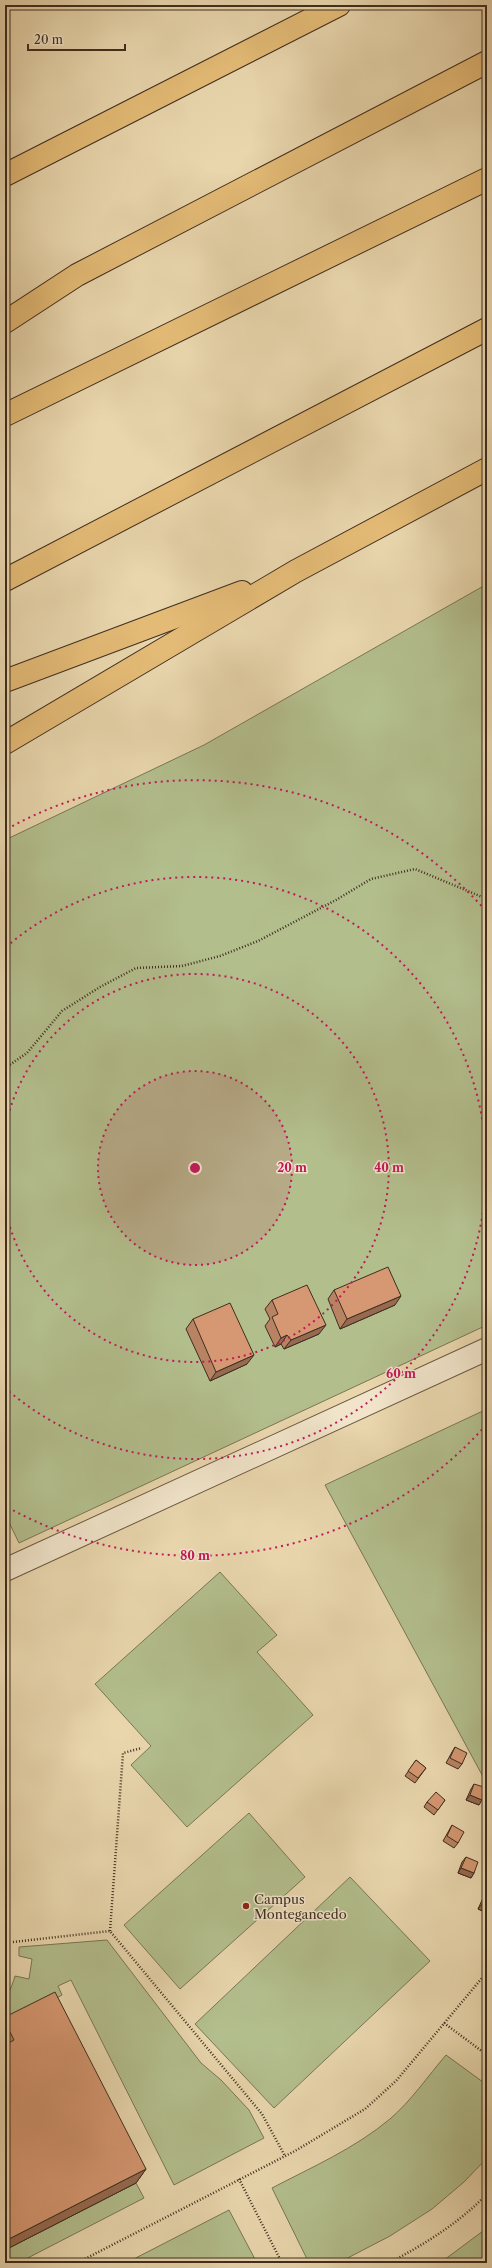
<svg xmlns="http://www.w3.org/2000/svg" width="492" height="2268" font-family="'Libre Caslon Text',serif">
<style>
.green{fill:#b3be8d;stroke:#797656}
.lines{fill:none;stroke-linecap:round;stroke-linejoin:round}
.minor-casing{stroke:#6a5842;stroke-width:24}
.motorway-casing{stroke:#3f2e1f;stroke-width:24}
.path{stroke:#3f2e1f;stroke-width:2.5;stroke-dasharray:1 2;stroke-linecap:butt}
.minor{stroke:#f1e4ca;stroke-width:22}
.motorway{stroke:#e4bb76;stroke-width:22}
.wall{fill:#b88362;stroke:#3f2e1f}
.shaded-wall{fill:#966a50;stroke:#3f2e1f}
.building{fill:#d69872;stroke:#3f2e1f}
.ring{fill:none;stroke:#c2185b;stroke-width:2;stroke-dasharray:2 4}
.poi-dot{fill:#8f2418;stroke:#f1e4ca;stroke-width:1.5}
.labels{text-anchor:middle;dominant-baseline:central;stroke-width:3;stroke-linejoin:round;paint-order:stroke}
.poi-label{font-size:13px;fill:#3f2e1f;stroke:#f1e4ca;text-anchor:start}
.centre{fill:#c2185b;stroke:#f1e4ca;stroke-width:2}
.ring-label{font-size:12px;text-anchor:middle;font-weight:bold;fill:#c2185b;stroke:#f1e4ca;stroke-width:3;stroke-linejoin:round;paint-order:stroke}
</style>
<rect width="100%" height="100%" fill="#e9d6ad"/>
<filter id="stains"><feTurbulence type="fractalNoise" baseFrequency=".005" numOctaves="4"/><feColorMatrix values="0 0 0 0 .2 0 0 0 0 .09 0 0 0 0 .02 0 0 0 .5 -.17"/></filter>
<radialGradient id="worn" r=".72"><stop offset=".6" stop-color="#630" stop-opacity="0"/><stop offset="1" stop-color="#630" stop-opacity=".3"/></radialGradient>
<g class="green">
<polygon points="487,584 487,1325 19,1543 5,1514 5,840 204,745"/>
<polygon points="487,1409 487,1784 325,1485"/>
<polygon points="220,1572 277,1635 257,1652 313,1715 187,1827 131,1765 151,1746 95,1684"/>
<polygon points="249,1813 305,1877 180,1989 124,1925"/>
<polygon points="350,1877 430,1961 274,2108 195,2024"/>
<path d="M107,1940L201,2063L221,2080L249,2110L264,2138L174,2185L71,1980L58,1986L62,1995L12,2023C0,1996 8,2001 15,1976L29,1979L32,1959L19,1956V1947Z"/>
<path d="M446,2055L487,2085V2158L464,2182L432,2209L390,2236L338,2263H309L272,2188C312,2167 354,2149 390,2119C411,2101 428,2076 446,2055Z"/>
<polygon points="136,2183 144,2198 18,2263 5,2263 5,2250"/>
<polygon points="229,2210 257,2263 126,2263"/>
<polygon points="487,2228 487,2263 440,2263"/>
</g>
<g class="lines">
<g class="minor-casing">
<polyline id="minor" points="5,1570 487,1349"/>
</g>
<g class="motorway-casing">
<g id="motorway">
<polyline points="5,175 339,5"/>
<polyline points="5,322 77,275 487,62"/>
<polyline points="5,415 487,179"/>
<polyline points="5,580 487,329"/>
<polyline points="5,681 242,592"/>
<polyline points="5,743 296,571 487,469"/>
</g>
</g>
<g class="path">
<polyline points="5,1068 27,1053 62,1011 100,987 136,968 182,966 220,956 258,941 336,900 371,879 415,869 487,899"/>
<polyline points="110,1931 123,1753 142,1748"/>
<polyline points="13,1942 110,1931 262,2114 285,2156"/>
<polyline points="444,2023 487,2055"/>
<polyline points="239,2179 282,2263"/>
<polyline points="77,2263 295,2151 365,2109 396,2081 487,1972"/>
<path d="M389,2263C425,2244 459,2223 487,2194"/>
</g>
<use href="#minor" class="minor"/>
<use href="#motorway" class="motorway"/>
</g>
<g class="wall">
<polygon points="334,1290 395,1305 340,1329 328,1299"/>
<polygon points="272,1300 319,1334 284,1349 281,1344 275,1347 265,1326 270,1319 265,1309"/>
<polygon points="193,1319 247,1364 210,1381 186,1329"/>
<polygon points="455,1747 462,1764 458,1769 446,1763 452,1752"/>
<polygon points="416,1760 426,1768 415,1783 405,1776"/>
<polygon points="474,1784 479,1805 466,1800 471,1789"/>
<polygon points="445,1800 434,1815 424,1807 427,1802"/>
<polygon points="487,1824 487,1834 484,1832"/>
<polygon points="452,1825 458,1843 454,1848 443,1841"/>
<polygon points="466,1857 474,1873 471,1878 458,1873 462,1862"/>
<polygon points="486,1893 487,1893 487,1913 478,1909 483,1898"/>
<polygon points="5,2017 146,2169 136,2183 5,2250"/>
</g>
<g class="shaded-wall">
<polygon points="401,1296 395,1305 340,1329 347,1319"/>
<polygon points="326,1325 319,1334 284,1349 291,1340"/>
<polygon points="287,1335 281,1344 275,1347 281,1338"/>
<polygon points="254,1355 247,1364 210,1381 216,1372"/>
<polygon points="470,1795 482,1800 479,1805 466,1800"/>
<polygon points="487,1827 487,1834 484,1832"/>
<polygon points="461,1868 474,1873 471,1878 458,1873"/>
<polygon points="482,1904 487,1906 487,1913 478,1909"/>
<polygon points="146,2169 136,2183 5,2250 5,2241"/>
</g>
<g class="building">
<polygon points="388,1267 401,1296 347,1319 334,1290"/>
<polygon points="307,1285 326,1325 291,1340 287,1335 281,1338 272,1317 278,1314 272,1300"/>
<polygon points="230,1303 254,1355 216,1372 193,1319"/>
<polygon points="455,1747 467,1753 462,1764 450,1758"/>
<polygon points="416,1760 426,1768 418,1778 408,1771"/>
<polygon points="474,1784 487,1788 482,1800 470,1795"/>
<polygon points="436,1792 445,1800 438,1810 427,1802"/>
<polygon points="452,1825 464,1832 458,1843 447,1836"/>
<polygon points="466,1857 478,1862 474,1873 461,1868"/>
<polygon points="486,1893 487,1893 487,1906 482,1904"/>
<polygon points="55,1992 146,2169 5,2241 5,2045 14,2040 5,2022 5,2017"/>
</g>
<circle cx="195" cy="1168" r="97" fill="#c2185b" fill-opacity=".12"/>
<g class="ring">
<circle cx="195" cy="1168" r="97"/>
<path d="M5 1128A194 194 0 1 1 5 1208"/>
<path d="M6 947A291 291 0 1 1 6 1389"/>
<path d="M486 1425A388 388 0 0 1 7 1507M7 829A388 388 0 0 1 486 911"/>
</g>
<circle class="poi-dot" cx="246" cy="1906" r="4"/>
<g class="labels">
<g class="poi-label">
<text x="254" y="1899">Campus<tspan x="254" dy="15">Montegancedo</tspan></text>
</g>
</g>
<circle cx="195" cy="1168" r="6" class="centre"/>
<g class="ring-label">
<text x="292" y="1172">20 m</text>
<text x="389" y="1172">40 m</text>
<text x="401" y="1378">60 m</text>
<text x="195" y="1560">80 m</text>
</g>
<rect width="492" height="2268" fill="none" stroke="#e9d6ad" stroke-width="20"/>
<rect x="6" y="6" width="480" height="2256" fill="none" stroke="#3f2e1f" stroke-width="2"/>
<rect x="10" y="10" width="472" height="2248" fill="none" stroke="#3f2e1f"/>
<path d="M28 44v6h97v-6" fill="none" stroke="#3f2e1f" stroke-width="2"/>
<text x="34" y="44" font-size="12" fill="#3f2e1f" stroke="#f1e4ca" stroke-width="3" paint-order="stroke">20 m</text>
<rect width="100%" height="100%" filter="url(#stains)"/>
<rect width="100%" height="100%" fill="url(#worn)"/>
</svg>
